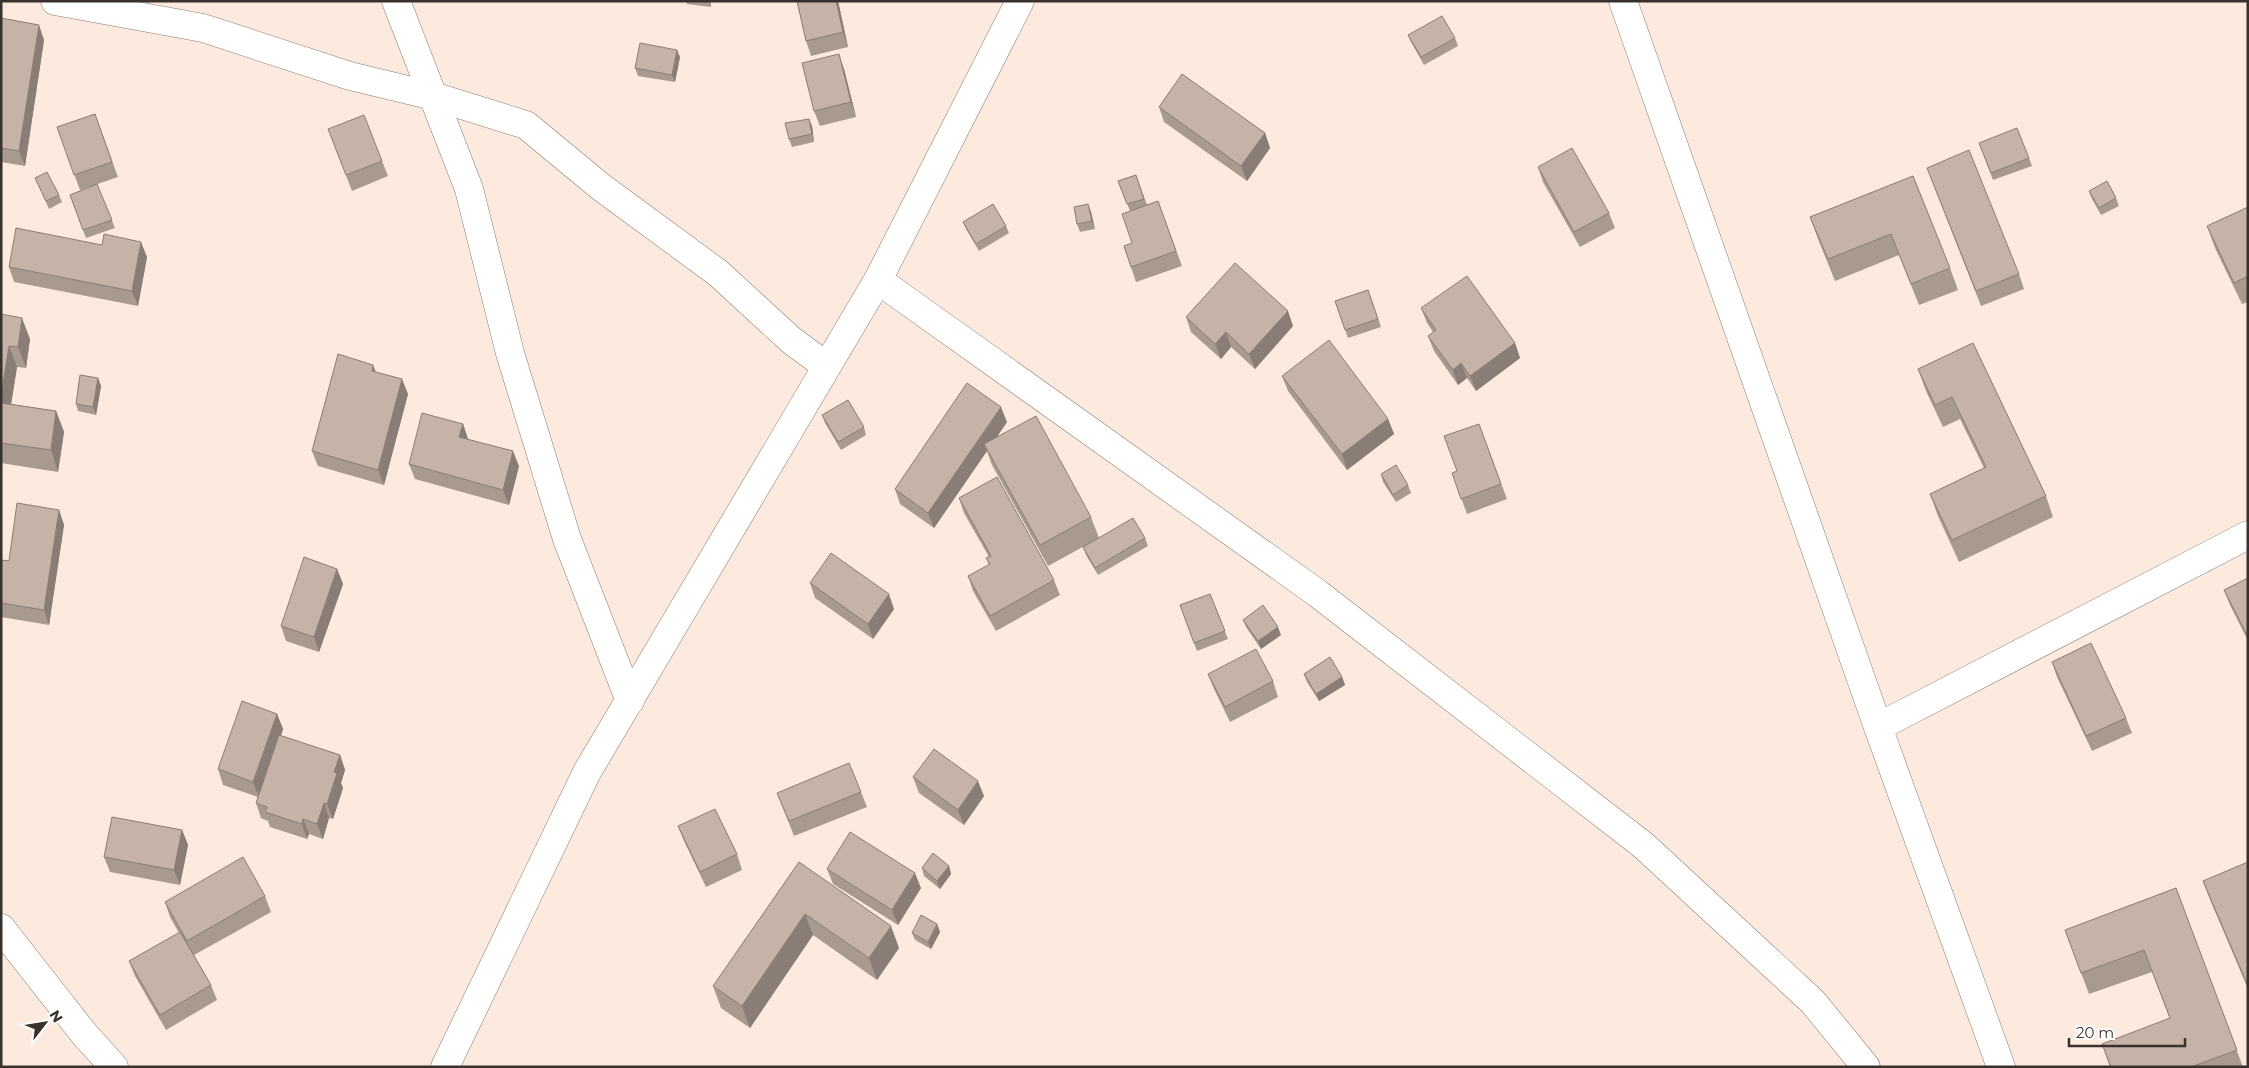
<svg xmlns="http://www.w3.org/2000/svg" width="2249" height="1068" font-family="Montserrat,sans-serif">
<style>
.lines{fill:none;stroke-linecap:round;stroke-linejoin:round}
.street-casing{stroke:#8b7b70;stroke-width:29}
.street{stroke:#fff;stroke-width:28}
.wall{fill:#a99a90}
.shaded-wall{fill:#8a7d75}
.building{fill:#c5b3a7;stroke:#8a7d75}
</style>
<rect width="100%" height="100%" fill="#fdeade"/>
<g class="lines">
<g class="street-casing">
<g id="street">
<polyline points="55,1 203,28 350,76 433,96 526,125 601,187 718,273 791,340 826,366"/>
<polyline points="396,1 469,189 510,353 567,539 630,701"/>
<polyline points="1623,1 1878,727 2001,1067"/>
<polyline points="878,280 1317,593 1643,845 1813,1002 1866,1067"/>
<polyline points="1878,727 2248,535"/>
<polyline points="1,928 85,1035 114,1067"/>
<polyline points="445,1067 587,772 878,280 1020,1"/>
</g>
</g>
<use href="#street" class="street"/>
</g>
<g class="wall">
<polygon points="686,1 711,1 711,7 687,4"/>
<polygon points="797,1 838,1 848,47 811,56 806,41"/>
<polygon points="1,18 44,40 25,166 1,162"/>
<polygon points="1408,35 1455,38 1458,46 1424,65 1411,42"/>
<polygon points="680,57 675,82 638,76 635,68"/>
<polygon points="844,69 856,117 820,126 814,111"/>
<polygon points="1159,107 1265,133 1270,148 1247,181 1164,122"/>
<polygon points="95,114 118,177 80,190 57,127"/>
<polygon points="809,119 812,126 814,142 792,147 789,139"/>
<polygon points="328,129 382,161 388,176 352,191"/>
<polygon points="1979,143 2029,158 2032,166 1993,180"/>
<polygon points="1538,167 1609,213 1615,228 1580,247 1543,182"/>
<polygon points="1927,168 2019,274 2024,289 1981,306"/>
<polygon points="1136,175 1147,205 1158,201 1182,266 1136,282 1124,246 1132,243 1130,211 1118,181"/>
<polygon points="1913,176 1950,268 1958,290 1919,305 1899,255 1835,281 1818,239 1810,217"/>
<polygon points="35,178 59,195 62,202 49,209"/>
<polygon points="97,184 115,228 86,238 70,195"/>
<polygon points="2089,191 2116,198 2119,206 2101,215 2092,199"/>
<polygon points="1088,204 1091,212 1095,229 1080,232 1077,224"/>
<polygon points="2248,207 2248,302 2242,304 2215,248 2207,226"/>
<polygon points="963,222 1006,226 1009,233 979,251 966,229"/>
<polygon points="147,257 138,306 14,282 9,267"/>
<polygon points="1368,290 1381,327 1348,338 1335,301"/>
<polygon points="1421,308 1515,343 1520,358 1476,391 1467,378 1458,385 1434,351 1428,336 1433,332 1427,323"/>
<polygon points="1,314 30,339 26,368 17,367 11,404 56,411 64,432 58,472 1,463"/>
<polygon points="1186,317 1293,326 1255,369 1231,347 1221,359 1191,332"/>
<polygon points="1973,343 2046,496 2053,517 1959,562 1938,516 1930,494 1984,468 1960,419 1943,427 1926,391 1918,369"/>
<polygon points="376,372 408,394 384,485 318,466 312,451"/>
<polygon points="1282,376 1388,419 1394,434 1347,470 1288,391"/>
<polygon points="98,378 101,386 96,415 78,411 76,404"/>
<polygon points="822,415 864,427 866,435 841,450 825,423"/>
<polygon points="1007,422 996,438 1091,517 1099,538 1145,538 1148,546 1098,575 1086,555 1083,547 1090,543 1048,566 992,465 987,451 934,528 900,504 895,489"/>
<polygon points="463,424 468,439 519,466 509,505 415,479 409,464"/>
<polygon points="1479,424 1507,499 1467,514 1452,473 1457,471"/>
<polygon points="1381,474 1408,485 1411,493 1396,502 1383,482"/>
<polygon points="959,498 1054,580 1060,595 996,631 973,591 968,576 989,565 986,558 989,557 964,513"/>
<polygon points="59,510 64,525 49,625 1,617 1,560 9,561"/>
<polygon points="337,569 343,584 319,652 286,641 281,626"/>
<polygon points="2248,578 2248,641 2230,605 2224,590"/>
<polygon points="810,583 894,609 873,639 815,598"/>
<polygon points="1210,594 1228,639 1197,651 1180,605"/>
<polygon points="1243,620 1281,635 1261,649 1246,627"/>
<polygon points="2052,662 2126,718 2132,733 2092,751 2057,677"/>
<polygon points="1208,674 1273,681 1278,697 1230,722 1214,689"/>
<polygon points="1304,674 1342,677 1345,685 1319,701 1307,682"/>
<polygon points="277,714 283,729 281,736 340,755 345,770 341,783 343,788 333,819 329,818 323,839 309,834 307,839 270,827 268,821 261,818 256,803 258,797 223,785 218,769"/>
<polygon points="913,777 984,796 964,825 919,793"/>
<polygon points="861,792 867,807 794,836 777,793"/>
<polygon points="678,826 737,854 742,870 706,887 684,841"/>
<polygon points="182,830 188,845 180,885 110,872 104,857"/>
<polygon points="799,862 899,948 877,980 813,935 750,1028 721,1008 713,986"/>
<polygon points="2248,862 2248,989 2211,902 2203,881"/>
<polygon points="949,866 951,874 940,889 924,876 922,868"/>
<polygon points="827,869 921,888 898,925 833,884"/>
<polygon points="2176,888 2243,1067 2110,1067 2102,1044 2170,1019 2152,972 2089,994 2065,930"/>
<polygon points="265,896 271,912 194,955 211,985 217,1000 166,1030 135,976 129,961 179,933 170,917 165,902"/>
<polygon points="937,924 940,932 931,949 915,940 912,933"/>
</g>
<g class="shaded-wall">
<polygon points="836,1 838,1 848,47 843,32"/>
<polygon points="39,25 44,40 25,166 19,151"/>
<polygon points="677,50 680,57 675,82 672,75"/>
<polygon points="839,54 844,69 856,117 851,102"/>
<polygon points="809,119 812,126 814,142 812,134"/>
<polygon points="1265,133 1270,148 1247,181 1241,166"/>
<polygon points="1088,204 1091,212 1095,229 1092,221"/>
<polygon points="141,242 147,257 138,306 132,291"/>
<polygon points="1288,311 1293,326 1255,369 1249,354"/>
<polygon points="22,318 30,339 26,368 18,347"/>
<polygon points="1226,332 1231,347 1221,359 1215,344"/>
<polygon points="1515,343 1520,358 1476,391 1470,376"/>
<polygon points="9,346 17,367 8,424 1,405 1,397"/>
<polygon points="1461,363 1467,378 1458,385 1453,370"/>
<polygon points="373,365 379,380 372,371"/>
<polygon points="98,378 101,386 96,415 93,407"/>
<polygon points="402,379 408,394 384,485 378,470"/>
<polygon points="1001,407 1007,422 988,450 984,444 987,451 934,528 928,513"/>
<polygon points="56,411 64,432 58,472 51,450"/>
<polygon points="1388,419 1394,434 1347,470 1342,454"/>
<polygon points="463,424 468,439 459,437"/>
<polygon points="513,451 519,466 509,505 503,490"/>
<polygon points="59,510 64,525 49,625 44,610"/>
<polygon points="337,569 343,584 319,652 314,637"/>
<polygon points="889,594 894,609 873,639 868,624"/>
<polygon points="1278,627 1281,635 1261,649 1258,641"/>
<polygon points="1342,677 1345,685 1319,701 1316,694"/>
<polygon points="277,714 283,729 259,797 253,782"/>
<polygon points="340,755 345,770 341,783 343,788 333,819 327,804 334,772"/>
<polygon points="978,781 984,796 964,825 958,810"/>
<polygon points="324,803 329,818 323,839 317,824"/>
<polygon points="303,819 309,834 307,839 302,824"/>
<polygon points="182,830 188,845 180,885 174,870"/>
<polygon points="949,866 951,874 940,889 937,881"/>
<polygon points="915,873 921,888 898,925 892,910"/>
<polygon points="805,914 813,935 750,1028 742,1006"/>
<polygon points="937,924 940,932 931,949 928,942"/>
<polygon points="891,926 899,948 877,980 869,958"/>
</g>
<g class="building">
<polygon points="797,1 836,1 843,32 806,41"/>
<polygon points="1442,16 1455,38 1421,57 1408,35"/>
<polygon points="1,18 39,25 19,151 1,148"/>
<polygon points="640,43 677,50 672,75 635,68"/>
<polygon points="839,54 851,102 814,111 802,63"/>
<polygon points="1182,74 1265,133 1241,166 1159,107"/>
<polygon points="95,114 112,162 74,175 57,127"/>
<polygon points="364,115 382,161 346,175 328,129"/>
<polygon points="809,119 812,134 789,139 785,123"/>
<polygon points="2017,128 2029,158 1991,173 1979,143"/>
<polygon points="1572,148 1609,213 1574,232 1538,167"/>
<polygon points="1969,150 2019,274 1976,291 1927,168"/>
<polygon points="47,172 59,195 46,201 35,178"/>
<polygon points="1136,175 1144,199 1127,204 1118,181"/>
<polygon points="1913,176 1950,268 1911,284 1891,234 1828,259 1810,217"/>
<polygon points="2107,181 2116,198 2099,208 2089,191"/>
<polygon points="97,184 112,220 83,230 70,195"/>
<polygon points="1158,201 1176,251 1131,267 1124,246 1132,243 1122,214"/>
<polygon points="993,204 1006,226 976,244 963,222"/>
<polygon points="1088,204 1092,221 1077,224 1074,207"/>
<polygon points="2248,207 2248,276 2234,283 2207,226"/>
<polygon points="16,228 102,245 104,234 141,242 132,291 9,267"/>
<polygon points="1235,263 1288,311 1249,354 1226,332 1215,344 1186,317"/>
<polygon points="1467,276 1515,343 1470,376 1461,363 1453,370 1428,336 1436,330 1421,308"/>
<polygon points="1368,290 1378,319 1345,330 1335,301"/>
<polygon points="1,314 22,318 18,347 9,346 1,397"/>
<polygon points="1329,340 1388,419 1342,454 1282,376"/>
<polygon points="1973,343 2046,496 1952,540 1930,494 1986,467 1952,397 1935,405 1918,369"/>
<polygon points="338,354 373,365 372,371 402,379 378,470 312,451"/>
<polygon points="80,375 98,378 93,407 76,404"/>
<polygon points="967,383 1001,407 928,513 895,489"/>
<polygon points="848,400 864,427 838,442 822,415"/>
<polygon points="1,403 56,411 51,450 1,443"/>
<polygon points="422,413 463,424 459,437 513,451 503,490 409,464"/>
<polygon points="1036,416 1091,517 1040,545 984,444"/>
<polygon points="1479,424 1501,484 1461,499 1452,473 1457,471 1444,436"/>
<polygon points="1396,465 1408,485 1393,495 1381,474"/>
<polygon points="997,477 1054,580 990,616 968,576 990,564 986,558 991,556 959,498"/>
<polygon points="17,503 59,510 44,610 1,603 1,560 9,561"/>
<polygon points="1133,518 1145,538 1095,568 1083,547"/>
<polygon points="831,553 889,594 868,624 810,583"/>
<polygon points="304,557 337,569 314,637 281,626"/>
<polygon points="2248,578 2248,637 2224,590"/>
<polygon points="1210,594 1225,631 1194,643 1180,605"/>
<polygon points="1263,605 1278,627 1258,641 1243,620"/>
<polygon points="2091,643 2126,718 2086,736 2052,662"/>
<polygon points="1256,649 1273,681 1225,707 1208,674"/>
<polygon points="1330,657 1342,677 1316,694 1304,674"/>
<polygon points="242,701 277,714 253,782 218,769"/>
<polygon points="279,735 340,755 334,772 337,773 327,804 324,803 317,824 303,819 302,824 265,812 267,807 256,803"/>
<polygon points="934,749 978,781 958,810 913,777"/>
<polygon points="849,763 861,792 789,821 777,793"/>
<polygon points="715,809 737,854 700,872 678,826"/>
<polygon points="112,817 182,830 174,870 104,857"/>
<polygon points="850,832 915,873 892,910 827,869"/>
<polygon points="933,853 949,866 937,881 922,868"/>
<polygon points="243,857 265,896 187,941 165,902"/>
<polygon points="799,862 891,926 869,958 805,914 742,1006 713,986"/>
<polygon points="2248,862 2248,986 2203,881"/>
<polygon points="2176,888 2237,1050 2191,1067 2111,1067 2102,1044 2170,1018 2144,950 2081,973 2065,930"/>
<polygon points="921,915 937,924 928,942 912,933"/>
<polygon points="180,932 211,985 160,1015 129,961"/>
</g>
<rect width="2249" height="1068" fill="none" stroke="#38312c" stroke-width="5"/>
<g transform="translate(45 1023) rotate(59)" stroke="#ffffff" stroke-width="4" paint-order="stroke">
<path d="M0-4L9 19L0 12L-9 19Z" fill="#38312c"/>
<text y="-8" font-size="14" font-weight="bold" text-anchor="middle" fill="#38312c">N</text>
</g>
<path d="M2069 1038v8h116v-8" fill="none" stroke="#38312c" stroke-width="2.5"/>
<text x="2076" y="1038" font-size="15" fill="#38312c" stroke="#ffffff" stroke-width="4" paint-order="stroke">20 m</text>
</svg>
